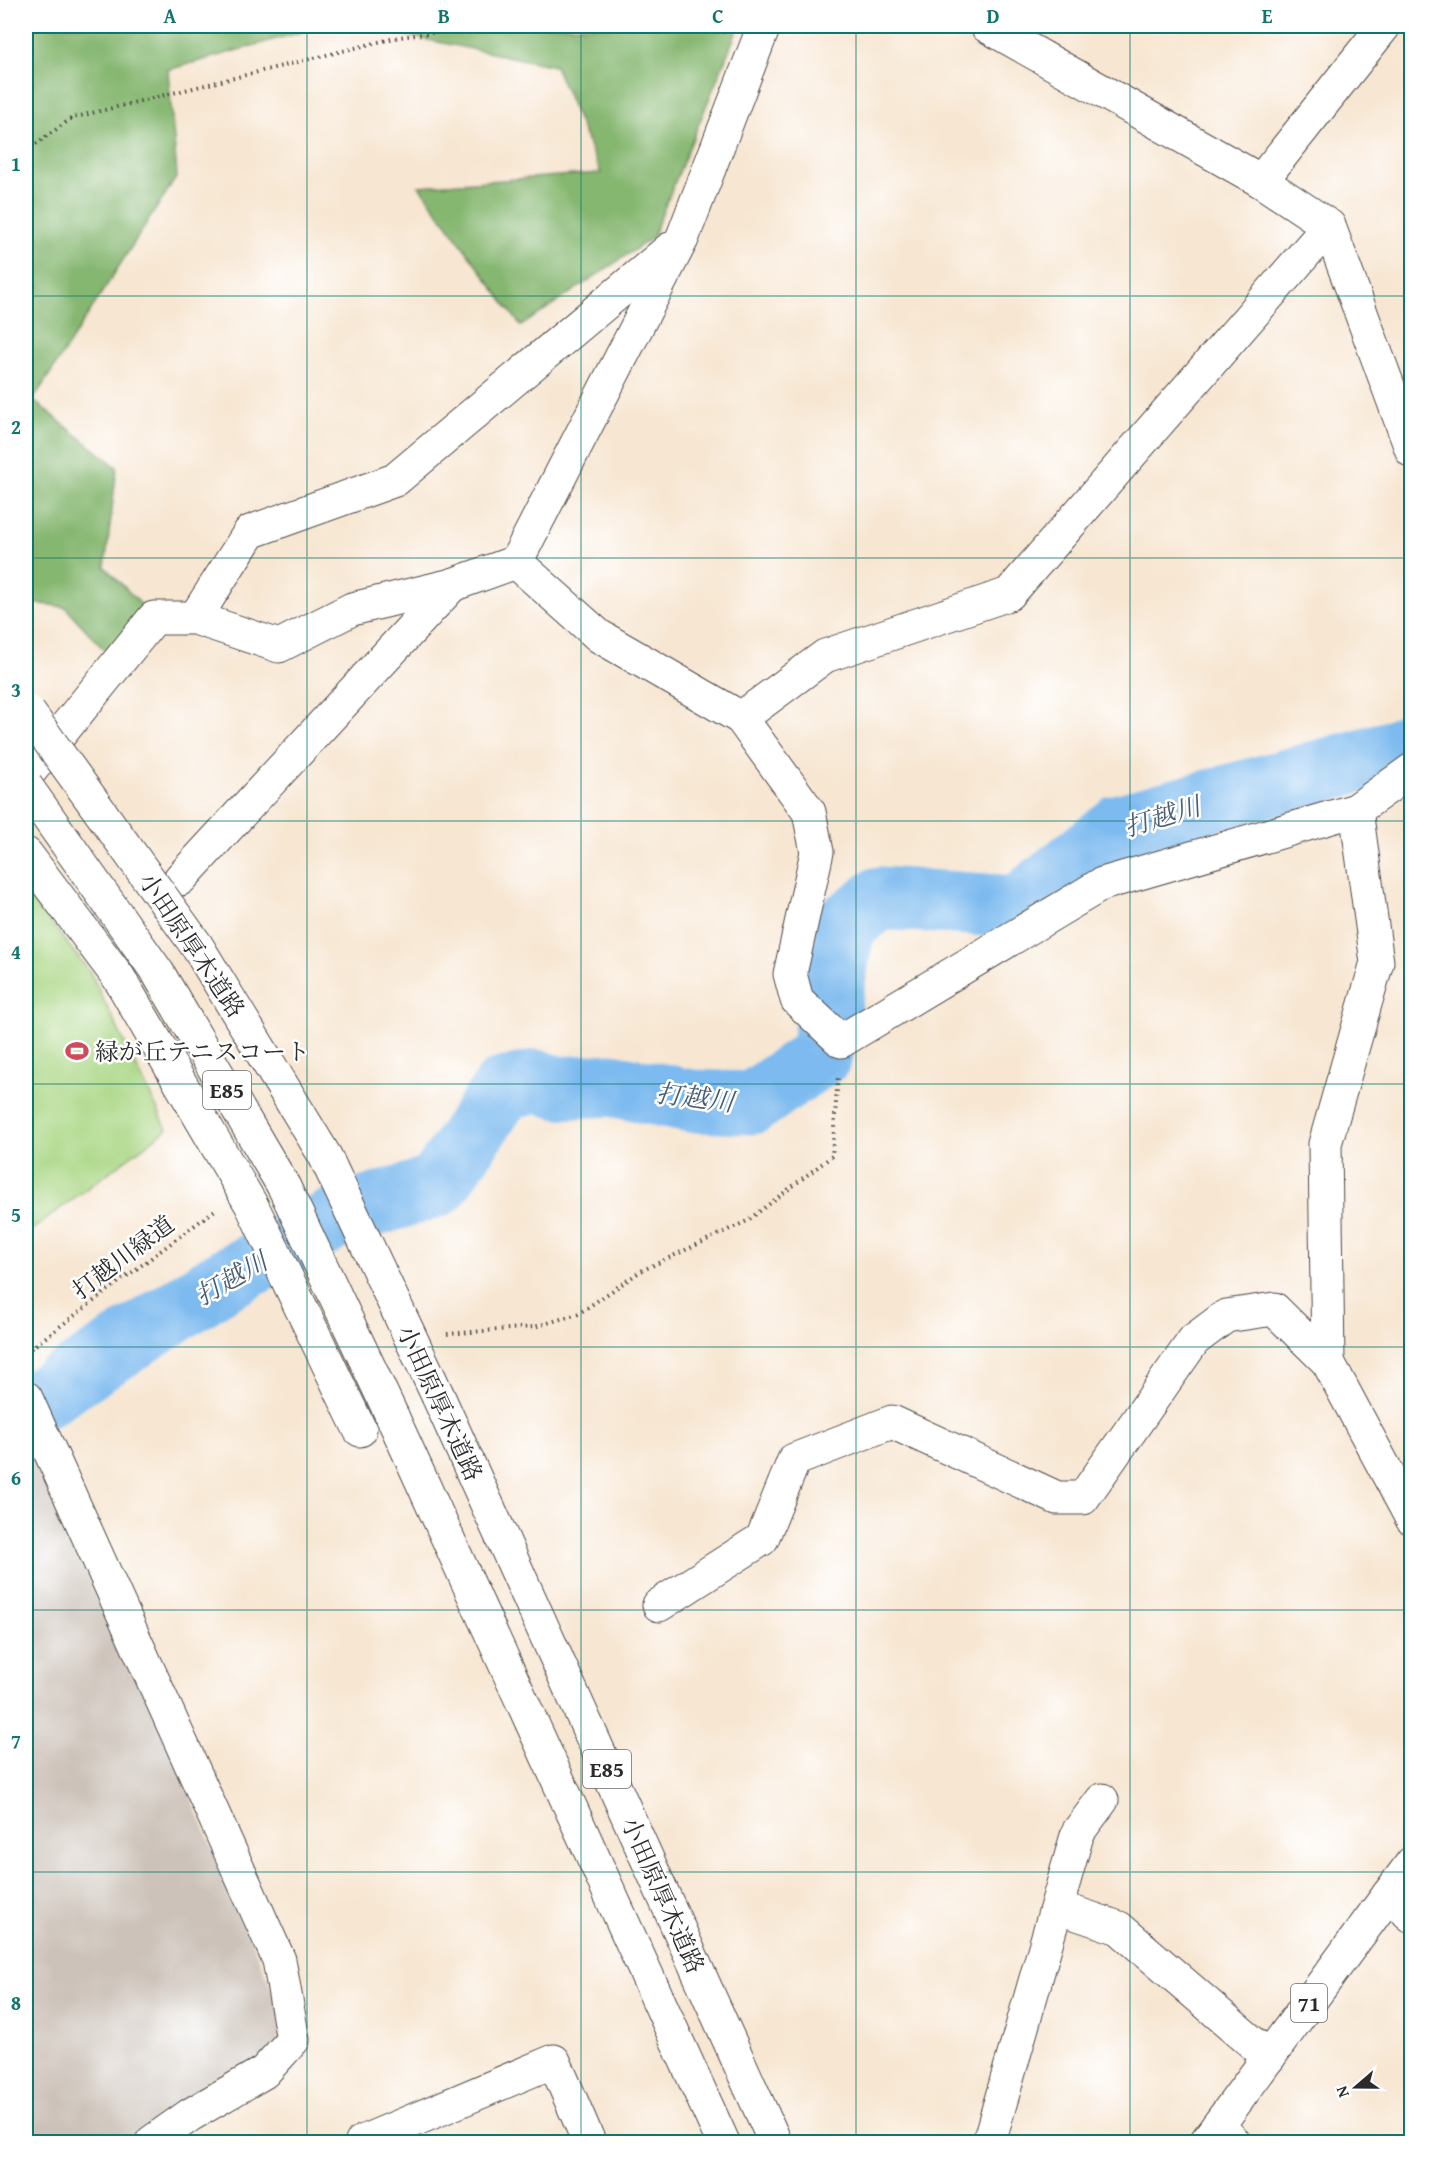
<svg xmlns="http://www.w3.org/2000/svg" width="1437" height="2168" font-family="'Gentium Book Plus','Noto Serif JP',serif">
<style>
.industrial{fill:#ccc2b9}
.green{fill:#a9d683;stroke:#6a8057;stroke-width:1.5}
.forest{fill:#86b771;stroke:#58714e;stroke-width:1.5}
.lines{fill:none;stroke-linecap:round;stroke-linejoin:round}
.river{stroke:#7bbaef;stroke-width:63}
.minor-casing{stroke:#4a4744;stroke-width:35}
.major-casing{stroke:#4a4744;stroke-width:35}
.highway-casing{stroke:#4a4744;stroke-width:35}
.path{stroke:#4a4744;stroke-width:4;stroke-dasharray:1.5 4.5;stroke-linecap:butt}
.minor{stroke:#fff;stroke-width:33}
.major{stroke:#fff;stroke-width:33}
.highway{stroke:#fff;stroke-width:33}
.highway-bridge-casing{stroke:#4a4744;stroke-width:35;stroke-linecap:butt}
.highway-bridge{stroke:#fff;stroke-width:33}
.grid{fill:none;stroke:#0f766e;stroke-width:1.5;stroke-opacity:0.55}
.labels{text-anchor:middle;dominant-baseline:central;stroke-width:5;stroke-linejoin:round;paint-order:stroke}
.shield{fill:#fff;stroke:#6b6b6b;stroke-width:1.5}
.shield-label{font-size:22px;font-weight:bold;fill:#2b2b2b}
.street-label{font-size:24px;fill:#2b2b2b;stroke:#fff}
.poi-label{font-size:24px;fill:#2b2b2b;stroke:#fff;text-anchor:start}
.water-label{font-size:26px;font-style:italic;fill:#475d70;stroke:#fff}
.neatline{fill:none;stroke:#0f766e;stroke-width:2}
.grid-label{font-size:20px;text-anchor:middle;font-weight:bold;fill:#0f766e}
</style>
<rect width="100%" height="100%" fill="#fff"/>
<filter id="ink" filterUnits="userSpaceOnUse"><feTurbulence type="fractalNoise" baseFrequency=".0167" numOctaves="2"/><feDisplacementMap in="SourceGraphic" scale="12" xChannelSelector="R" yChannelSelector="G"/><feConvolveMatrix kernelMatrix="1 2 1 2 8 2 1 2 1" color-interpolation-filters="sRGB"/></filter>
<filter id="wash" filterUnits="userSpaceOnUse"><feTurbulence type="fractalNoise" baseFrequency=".008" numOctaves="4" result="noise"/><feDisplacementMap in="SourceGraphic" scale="24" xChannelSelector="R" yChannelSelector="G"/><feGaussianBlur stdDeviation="1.35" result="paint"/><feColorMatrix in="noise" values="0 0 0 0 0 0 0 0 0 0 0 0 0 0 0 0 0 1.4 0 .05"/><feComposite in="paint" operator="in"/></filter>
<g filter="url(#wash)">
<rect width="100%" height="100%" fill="#f7e6d1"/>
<polygon class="industrial" points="26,1403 293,2040 174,2142 26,2142"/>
<polygon class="green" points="26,892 90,972 167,1129 26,1234"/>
<g class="forest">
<polygon points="26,26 322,26 168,70 177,176 33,400 117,467 105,567 154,618 108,654 65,607 26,602"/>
<polygon points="360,26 359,26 739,26 652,238 521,326 419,186 601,173 555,66"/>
</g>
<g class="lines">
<polyline class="river" points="26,1408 219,1283 340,1216 437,1186 503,1089 537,1081 559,1088 611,1085 691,1101 752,1103 821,1055 844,925 880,898 1018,907 1121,825 1398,750 1412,743"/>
</g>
</g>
<g filter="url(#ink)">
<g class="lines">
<g class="minor-casing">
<g id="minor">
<polyline points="987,26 1261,181 1329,226 1412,451"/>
<polyline points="1261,181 1384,26"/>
<polyline points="516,562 599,636 741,718 825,656 1009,594 1329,226"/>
<polyline points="195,618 250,532 395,480 670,249"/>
<polyline points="741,718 809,812 817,852 790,974 797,1000 841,1041 1102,884 1356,810 1412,770"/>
<polyline points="26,776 154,618 195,618 279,646 352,609 452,585 516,562 682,239 764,26"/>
<polyline points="26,854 119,978 252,1206 360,1430"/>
<polyline points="180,879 452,585"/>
<polyline points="1328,1362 1325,1144 1377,962 1356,810"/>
<polyline points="26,1398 279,1960 293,2040 264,2072 190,2115 152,2142"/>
<polyline points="659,1605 762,1539 794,1460 892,1422 1057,1498 1083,1498 1194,1340 1226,1316 1274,1309 1328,1362 1412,1519"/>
<polyline points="1388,1895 1412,1916"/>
<polyline points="1057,1907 1119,1928 1269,2057"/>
<polyline points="1218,2126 1234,2142"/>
<polyline points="362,2142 554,2061 589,2142"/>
<polyline points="989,2142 1078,1832 1102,1800"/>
</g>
</g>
<g class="major-casing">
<polyline id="major" points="1206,2142 1412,1863"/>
</g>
<g class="highway-casing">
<g id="highway">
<polyline points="438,1396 775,2142"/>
<polyline points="392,1416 723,2142"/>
</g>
</g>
<g class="path">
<polyline points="627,26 724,32"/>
<polyline points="26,151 72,118 399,37 490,26"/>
<polyline points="447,1334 534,1327 578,1314 641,1271 747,1221 832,1156 838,1075"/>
<polyline points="26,1352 215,1210"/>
</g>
<use href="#minor" class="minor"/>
<use href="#major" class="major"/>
<use href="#highway" class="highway"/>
<g class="highway-bridge-casing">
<g id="highway-bridge">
<polyline points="29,713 197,946 325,1156 438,1396"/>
<polyline points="26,786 158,973 284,1187 392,1416"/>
</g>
</g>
<use href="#highway-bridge" class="highway-bridge"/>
</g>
</g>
<path class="grid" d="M307,26V2142M581,26V2142M856,26V2142M1130,26V2142M26,296H1412M26,558H1412M26,821H1412M26,1084H1412M26,1347H1412M26,1610H1412M26,1872H1412"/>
<defs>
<g id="stadium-bare" transform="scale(1.8)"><path d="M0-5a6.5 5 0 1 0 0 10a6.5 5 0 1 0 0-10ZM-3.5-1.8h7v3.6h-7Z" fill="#d1495b" stroke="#fff" stroke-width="2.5" paint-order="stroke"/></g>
</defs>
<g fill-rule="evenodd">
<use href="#stadium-bare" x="77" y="1051"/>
</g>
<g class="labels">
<g class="shield">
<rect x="203" y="1071" width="48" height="38" rx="4.5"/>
<rect x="583" y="1750" width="48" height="38" rx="4.5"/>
<rect x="1291" y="1984" width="36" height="38" rx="4.5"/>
</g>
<g class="shield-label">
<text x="227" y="1090">E85</text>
<text x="607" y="1769">E85</text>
<text x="1309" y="2003">71</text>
</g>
<g class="street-label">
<text transform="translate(192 945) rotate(56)">小田原厚木道路</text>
<text transform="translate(123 1257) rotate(-37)">打越川緑道</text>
<text transform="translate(440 1403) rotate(65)">小田原厚木道路</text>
<text transform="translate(663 1895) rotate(66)">小田原厚木道路</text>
</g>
<g class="poi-label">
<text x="95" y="1051">緑が丘テニスコート</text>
</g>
<g class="water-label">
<text transform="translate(1162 816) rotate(-17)">打越川</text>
<text transform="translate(695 1097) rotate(7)">打越川</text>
<text transform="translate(231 1278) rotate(-30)">打越川</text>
</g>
</g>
<rect width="1437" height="2168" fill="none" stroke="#fff" stroke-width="66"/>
<g transform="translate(1356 2087) rotate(250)" stroke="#ffffff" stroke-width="4.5" paint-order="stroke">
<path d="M0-4.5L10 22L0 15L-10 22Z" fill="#2b2b2b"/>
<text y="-9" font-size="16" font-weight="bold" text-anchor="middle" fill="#2b2b2b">N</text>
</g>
<rect x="33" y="33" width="1371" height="2102" class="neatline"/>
<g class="grid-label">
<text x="170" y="23">A</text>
<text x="444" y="23">B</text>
<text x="718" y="23">C</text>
<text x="993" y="23">D</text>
<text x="1267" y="23">E</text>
<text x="16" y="171">1</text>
<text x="16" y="434">2</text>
<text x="16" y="697">3</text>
<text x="16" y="959">4</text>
<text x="16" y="1222">5</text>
<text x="16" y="1485">6</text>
<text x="16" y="1748">7</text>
<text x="16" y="2010">8</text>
</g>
</svg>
